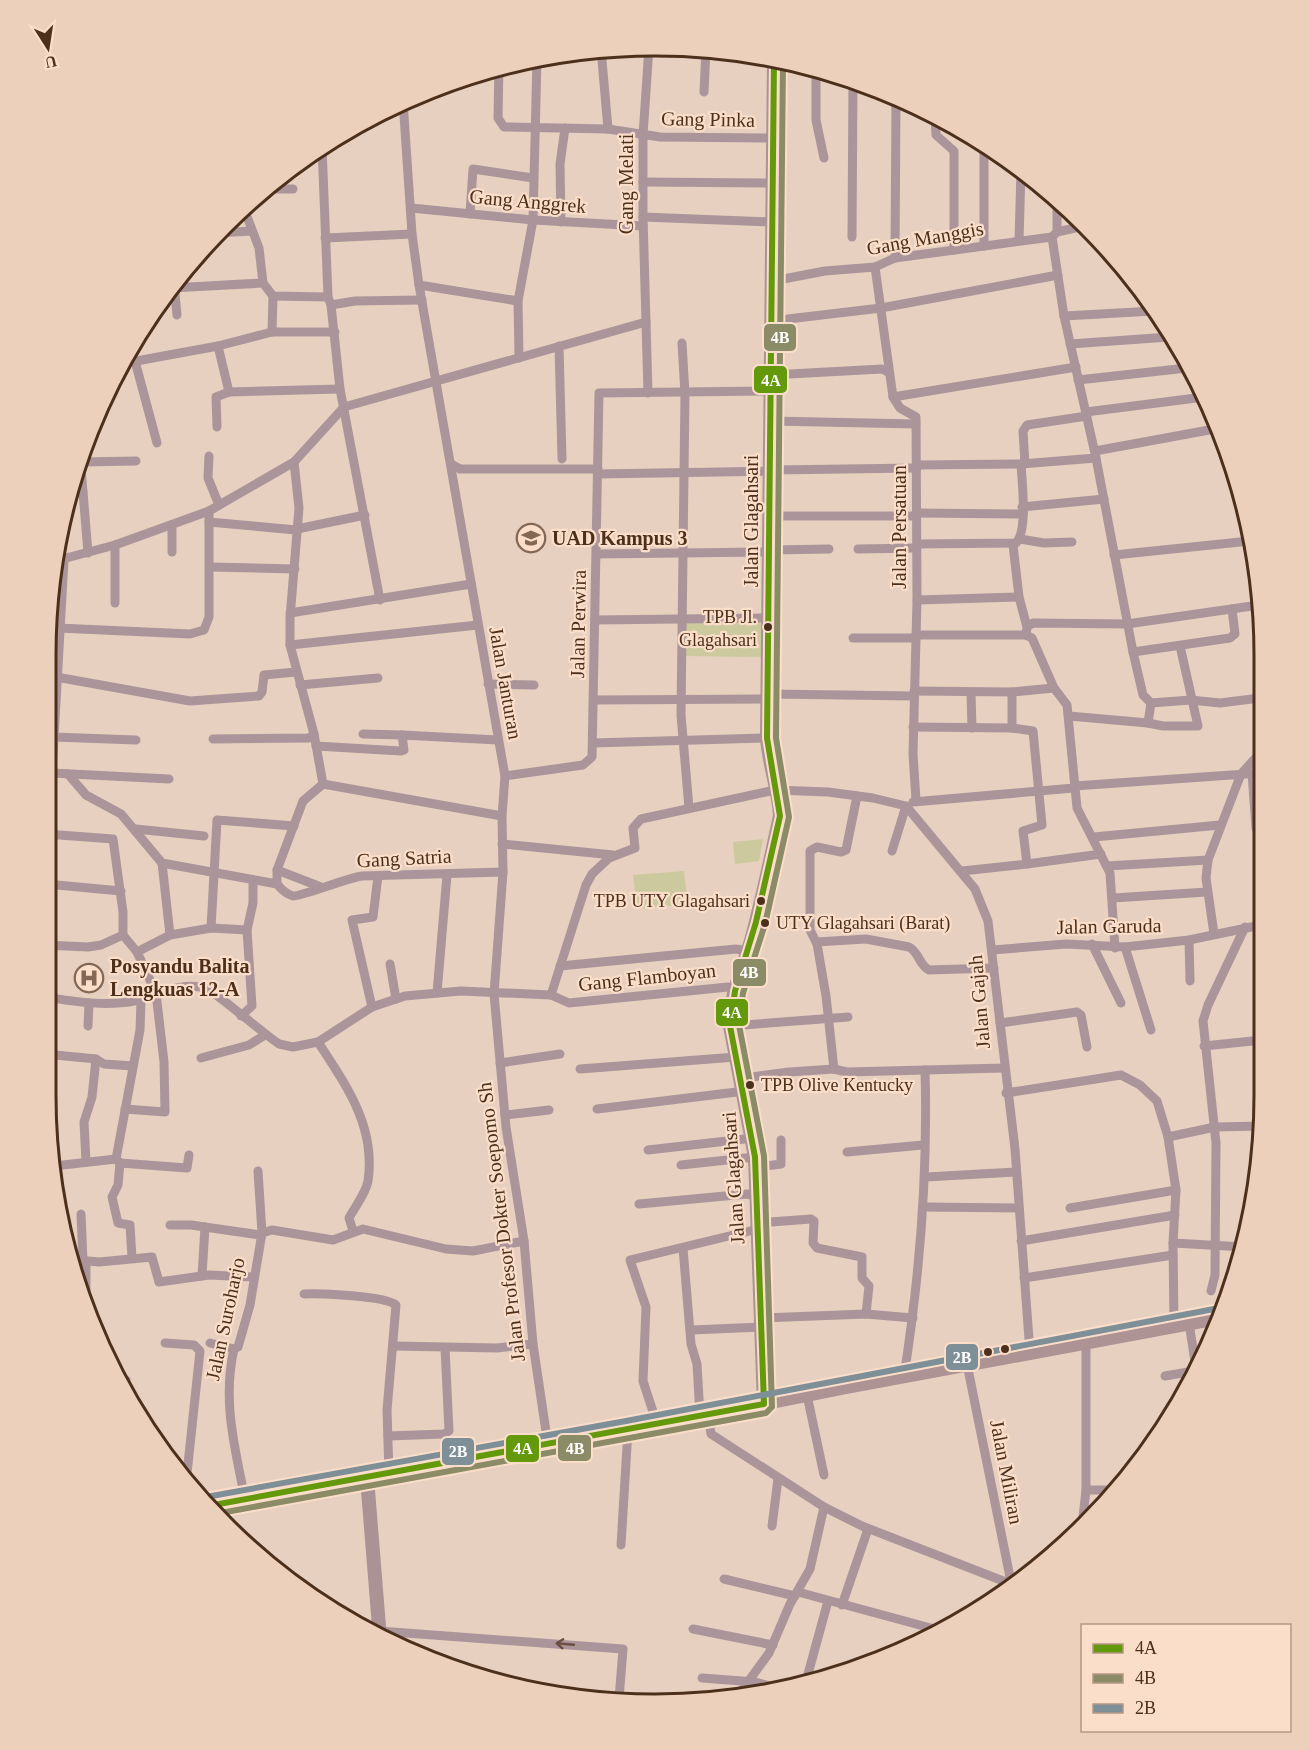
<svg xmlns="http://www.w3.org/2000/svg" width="1309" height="1750" font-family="Georgia,serif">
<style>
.green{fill:#ccc99e}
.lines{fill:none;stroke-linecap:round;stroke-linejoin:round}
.street{stroke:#ac959a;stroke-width:9}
.secondary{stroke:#ab9395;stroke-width:14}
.primary{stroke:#ae9395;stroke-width:15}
.bus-1-casing{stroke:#fbdec9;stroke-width:10}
.bus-2-casing{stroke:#fbdec9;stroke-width:10}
.bus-3-casing{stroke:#fbdec9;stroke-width:10}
.bus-1{stroke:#63990b;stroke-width:6}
.bus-2{stroke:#8c8b67;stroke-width:6}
.bus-3{stroke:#7f8f98;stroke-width:6}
.oneway{stroke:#694e41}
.bus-dot{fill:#4c301b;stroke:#fbdec9;stroke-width:2}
.labels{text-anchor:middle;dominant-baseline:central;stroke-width:4.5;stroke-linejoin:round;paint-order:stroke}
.bus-label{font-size:18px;fill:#4c301b;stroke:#fbdec9;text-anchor:end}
.street-label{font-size:20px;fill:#4c301b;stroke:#fbdec9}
.poi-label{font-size:20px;font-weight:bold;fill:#4c301b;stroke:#fbdec9;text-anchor:start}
.rim{fill:none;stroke:#4c301b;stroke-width:3}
.line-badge{stroke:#fbdec9;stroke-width:2}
.badge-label{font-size:16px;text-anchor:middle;font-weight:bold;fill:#fff}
</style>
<rect width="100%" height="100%" fill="#e7d0c0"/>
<g class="green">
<polygon points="761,620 766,629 765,657 683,656 684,621"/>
<polygon points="763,839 759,861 735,864 733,842"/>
<polygon points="684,871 688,904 637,909 633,875"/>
</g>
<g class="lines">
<g class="street">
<polyline points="601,49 608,129"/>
<polyline points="499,65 498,118 504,127 608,129 660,137 772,138"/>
<polyline points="816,69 816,120 824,158"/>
<polyline points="704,92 706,49"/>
<polyline points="403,101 412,234 419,285 505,776 502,816 503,872 494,994 506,1127 524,1241 533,1344 548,1445"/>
<polyline points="935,115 936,135 954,151 954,250"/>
<polyline points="322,147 328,297"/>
<polyline points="643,182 772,183"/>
<polyline points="263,189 293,189"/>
<polyline points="243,206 259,248 263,283 273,296 328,297 331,305 340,389 380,600"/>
<polyline points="411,208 533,220 643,226"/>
<polyline points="470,214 473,169 533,178"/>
<polyline points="643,217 772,222"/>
<polyline points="561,222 560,164 565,128"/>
<polyline points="1057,232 1057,197"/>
<polyline points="216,233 252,231"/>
<polyline points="852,237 853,79"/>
<polyline points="1052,237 1064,316 1096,458 1133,652 1143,695 1151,703"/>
<polyline points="325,238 412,234"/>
<polyline points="1019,240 1021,171"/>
<polyline points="984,246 984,144"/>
<polyline points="895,258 896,98"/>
<polyline points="875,267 893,397 900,408 916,417 917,600 913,754 916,800"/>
<polyline points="174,284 177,315"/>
<polyline points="772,284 778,280 825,271 875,267 895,258 1052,237 1057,232 1084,226"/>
<polyline points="419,285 518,301"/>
<polyline points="171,288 263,283"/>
<polyline points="331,305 355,301 422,300"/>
<polyline points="1064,316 1154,311"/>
<polyline points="771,321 881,308 1058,275"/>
<polyline points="272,332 273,296"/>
<polyline points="682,343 685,394 681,715 689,808"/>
<polyline points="1070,344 1169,337"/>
<polyline points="218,346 272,332 335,332"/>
<polyline points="559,346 562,459"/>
<polyline points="519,358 518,301 533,220 537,59"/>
<polyline points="135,361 157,443"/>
<polyline points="120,364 218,346 229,392 340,389"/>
<polyline points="771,375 882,369 888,372"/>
<polyline points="1078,380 1187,368"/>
<polyline points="648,393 643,217 643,135 649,47"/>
<polyline points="893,397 1076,367"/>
<polyline points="1086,412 1204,397"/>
<polyline points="771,421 916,424"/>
<polyline points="217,427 216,397 229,392"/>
<polyline points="1095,451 1220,428"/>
<polyline points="209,456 208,478 219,505"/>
<polyline points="81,462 136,461"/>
<polyline points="451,464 460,469 598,469"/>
<polyline points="1025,464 1023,431 1027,425 1087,416"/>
<polyline points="917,465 1021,464 1096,458"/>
<polyline points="772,470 917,468"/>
<polyline points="598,474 772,471"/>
<polyline points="83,492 88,553"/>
<polyline points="67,493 83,492 80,458"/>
<polyline points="1022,507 1104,499"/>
<polyline points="916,513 1023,514"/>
<polyline points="771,516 916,516"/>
<polyline points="209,522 296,530"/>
<polyline points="297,529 365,515"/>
<polyline points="1020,539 1044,543 1072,542"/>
<path d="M917,544L1016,543C1028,531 1022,482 1021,464"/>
<polyline points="1013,545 1019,597 1027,627"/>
<polyline points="858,549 917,548"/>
<polyline points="771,550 829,549"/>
<polyline points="172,552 172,525"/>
<polyline points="597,554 771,552"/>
<polyline points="1114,555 1250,541"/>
<polyline points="55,561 115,545 209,511 294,462 344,407 646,322"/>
<polyline points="211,567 295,569"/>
<polyline points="917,600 1019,597"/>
<polyline points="115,603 115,545"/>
<polyline points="290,613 471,584"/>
<polyline points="595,620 770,618"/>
<polyline points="58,628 190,634 204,630 209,617 209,511"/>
<polyline points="916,635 1026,635 1032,638 1054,688 1067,705 1077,808 1110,873 1115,948"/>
<polyline points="1026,635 1027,627 1033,623 1127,624 1259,605"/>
<polyline points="853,638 915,638"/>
<polyline points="290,645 478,625"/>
<polyline points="1133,652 1230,638 1235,634 1232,609"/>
<polyline points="56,677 190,701 259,696 262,692 264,675 296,672"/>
<polyline points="488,684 534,685"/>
<polyline points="300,685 378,678"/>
<polyline points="914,691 1012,692 1054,688"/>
<polyline points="1012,692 1012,728"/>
<polyline points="971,693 972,728"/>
<polyline points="769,694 914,696"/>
<polyline points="595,700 769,699"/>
<polyline points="1069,716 1148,723 1151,703 1191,700 1220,703 1260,698"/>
<polyline points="1148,723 1163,726 1198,726 1180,646"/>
<polyline points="913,727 1012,728 1033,731 1042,825 1023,831 1027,864 962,871"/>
<polyline points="363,734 402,735"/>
<polyline points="53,737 136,740"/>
<polyline points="213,739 309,738 314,734"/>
<polyline points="593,743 767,738"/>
<polyline points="316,746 401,751 404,750 402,735 498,740"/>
<polyline points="52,773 169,779"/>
<polyline points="1252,773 1256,828"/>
<polyline points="68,774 86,795 121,814 162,863 277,884"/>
<polyline points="505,776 583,765 592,757 599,393 771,391"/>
<polyline points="323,784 502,816"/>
<polyline points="1074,786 1260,773"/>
<polyline points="46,794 50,791 52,773 64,560"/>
<polyline points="913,802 1074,788"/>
<polyline points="136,829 204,836"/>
<polyline points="46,834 113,839 123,912 123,935 137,952"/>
<polyline points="1094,837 1220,825"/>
<polyline points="502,844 613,855"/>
<polyline points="892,851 906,806"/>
<polyline points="1027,864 1101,854"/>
<polyline points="1107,866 1208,860"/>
<polyline points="277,870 321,887"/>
<polyline points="46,884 121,891"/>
<polyline points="277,884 277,870 303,801 323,784 314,734 290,645 290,618 299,508 294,462"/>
<path d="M277,884C281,889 286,894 293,896C300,897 347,878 362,876L503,872"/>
<polyline points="1113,898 1207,892"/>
<polyline points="211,928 217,820 294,826"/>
<polyline points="1214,934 1206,878 1208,860 1241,774 1260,753"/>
<polyline points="170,935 211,928 247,930"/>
<polyline points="1189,940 1190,981"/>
<path d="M816,942L866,939L909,947C919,952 919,965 929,970L994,968"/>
<polyline points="1092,944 1121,1003"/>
<polyline points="45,945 88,947 101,945 123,935"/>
<polyline points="1125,947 1151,1030"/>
<polyline points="992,950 1066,944 1125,947 1189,940 1261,925"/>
<polyline points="390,964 396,999"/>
<polyline points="560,966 736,949 748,951"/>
<polyline points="1261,988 1262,988"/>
<polyline points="437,993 447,875"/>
<polyline points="551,995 586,885 592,874 609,858 635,848 633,828 641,819 775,790 828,792 873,798 906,806 975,889 988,921 1015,1149 1030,1353"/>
<path d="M45,997C73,1001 100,1006 129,1002C155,998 177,981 205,988C212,989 266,1036 279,1044L293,1047L318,1042L372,1007L405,996L461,991L551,995L569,1003L728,987L733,990"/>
<polyline points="372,1007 352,920 373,917 378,876"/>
<polyline points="241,1016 252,1006 247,930 253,903 253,880"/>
<polyline points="1000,1023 1077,1012 1081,1015 1087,1047"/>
<polyline points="88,1026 89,1003"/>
<polyline points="730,1026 848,1017"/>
<path d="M318,1042C346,1085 376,1126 368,1181C366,1193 355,1207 349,1218L353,1231"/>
<polyline points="1204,1046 1262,1040"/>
<polyline points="45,1054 96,1059 104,1064 133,1066"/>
<polyline points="201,1058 249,1045 265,1035"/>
<polyline points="500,1063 560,1054"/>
<polyline points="580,1069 736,1057"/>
<polyline points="834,1069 826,996 817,944 810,930 810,851 817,847 841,852 846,850 857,796"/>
<polyline points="742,1081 752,1077 789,1072 834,1069 847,1072 1004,1068"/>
<polyline points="1006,1093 1121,1075 1140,1085 1157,1101 1168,1137 1176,1190 1173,1243 1174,1326"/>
<polyline points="125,1109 165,1112 164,1062 156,993 137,952 170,935 162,863"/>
<polyline points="597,1109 745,1091"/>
<polyline points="505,1115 549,1110"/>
<polyline points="1168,1137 1215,1127 1263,1126"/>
<polyline points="648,1150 753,1138"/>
<polyline points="847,1152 923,1145"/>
<polyline points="86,1162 84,1122 92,1097 96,1059"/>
<polyline points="120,1163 116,1159 140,1030 141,1000"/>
<polyline points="120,1163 118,1185 112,1197 118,1223 130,1225 132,1258"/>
<polyline points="120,1163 187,1168 189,1155"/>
<polyline points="681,1165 755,1157"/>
<polyline points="54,1166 116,1159"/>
<polyline points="258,1171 262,1233"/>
<polyline points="756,1171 758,1167 781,1164 781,1140"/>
<polyline points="926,1177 1016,1172"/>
<polyline points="639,1204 747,1194 757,1196"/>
<polyline points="924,1207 1019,1208"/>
<polyline points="1070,1208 1176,1190"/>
<polyline points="81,1214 83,1261"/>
<polyline points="757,1223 811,1219 814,1221 813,1243 817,1248 862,1257 862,1278 869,1286 866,1314"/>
<polyline points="170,1225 191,1225 260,1235"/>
<polyline points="1021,1241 1175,1215"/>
<polyline points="1173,1243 1244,1247"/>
<polyline points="683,1248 691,1344 697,1364 700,1416"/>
<polyline points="68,1259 99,1262 152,1257 159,1282 209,1275 253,1277"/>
<polyline points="202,1276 205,1227"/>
<polyline points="1024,1278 1173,1255"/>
<polyline points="1211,1291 1215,1275 1216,1143 1203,1021 1208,1005 1245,927"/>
<path d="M304,1294C320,1293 386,1296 396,1305L387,1410L389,1474"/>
<polyline points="86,1301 86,1261"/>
<polyline points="761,1318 866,1314 913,1318"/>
<polyline points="1189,1323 1196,1368"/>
<polyline points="691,1330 762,1327"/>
<polyline points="165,1343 194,1345 200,1351 186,1483"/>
<polyline points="210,1343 234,1349"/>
<polyline points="394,1346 497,1348 533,1344"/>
<polyline points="967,1364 1012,1587"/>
<polyline points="117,1376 126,1380 125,1397"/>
<path d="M904,1376C920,1274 928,1173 925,1070"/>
<polyline points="1165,1376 1194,1371"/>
<polyline points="807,1395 824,1475"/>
<polyline points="708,1415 711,1434 824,1507 862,1526 1011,1584"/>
<polyline points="657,1424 643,1381 646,1307 630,1260 758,1229"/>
<polyline points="388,1436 444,1434 449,1431 445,1348"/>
<polyline points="1086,1490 1118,1490"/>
<path d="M245,1499C235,1448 222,1401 234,1349L238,1347L250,1305L262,1233L272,1230L333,1240L363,1229L446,1249L473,1251L524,1241"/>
<polyline points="772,1526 778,1479"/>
<polyline points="1082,1526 1086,1490 1086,1342"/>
<polyline points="621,1545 628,1430"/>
<polyline points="724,1579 795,1596"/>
<polyline points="798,1592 938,1630"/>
<polyline points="842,1605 868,1529"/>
<polyline points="693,1629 773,1645"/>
<polyline points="379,1631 623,1649 619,1699"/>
<polyline points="702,1678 755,1682 781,1689"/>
<polyline points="805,1685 828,1601"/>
<polyline points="737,1697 769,1653 790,1604 810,1569 824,1507"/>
</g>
<g class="secondary">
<path d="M764,1404L755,1157L730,1026C730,991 743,970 752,937C763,897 771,856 780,816C779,792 769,765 767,738L774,59"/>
<polyline points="367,1478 380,1639"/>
</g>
<polyline class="primary" points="208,1506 628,1430 844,1387 1216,1318"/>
<g class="bus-1-casing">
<polyline id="bus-1" points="208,1506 764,1404 755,1157 730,1026 735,991 756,922 780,816 767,738 774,60"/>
</g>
<g class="bus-2-casing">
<polyline id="bus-2" points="215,1514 766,1413 772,1407 764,1156 739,1025 743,993 765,924 789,817 776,738 783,62"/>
</g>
<g class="bus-3-casing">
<polyline id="bus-3" points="206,1497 626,1421 1214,1309"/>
</g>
<use href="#bus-1" class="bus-1"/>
<use href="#bus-2" class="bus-2"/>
<use href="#bus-3" class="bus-3"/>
</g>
<defs><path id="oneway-shaft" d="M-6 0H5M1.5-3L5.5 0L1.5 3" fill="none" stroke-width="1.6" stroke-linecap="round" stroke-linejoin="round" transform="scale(1.5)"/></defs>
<use class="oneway" href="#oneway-shaft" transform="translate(565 1644) rotate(-175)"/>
<defs>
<g id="university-ring" transform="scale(1.5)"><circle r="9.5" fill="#fbdec9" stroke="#826855" stroke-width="1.5"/><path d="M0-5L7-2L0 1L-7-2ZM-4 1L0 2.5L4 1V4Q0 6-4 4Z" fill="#826855"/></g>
<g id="hospital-ring" transform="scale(1.5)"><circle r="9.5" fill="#fbdec9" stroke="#826855" stroke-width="1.5"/><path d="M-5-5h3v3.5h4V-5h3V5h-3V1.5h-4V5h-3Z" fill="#826855"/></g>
</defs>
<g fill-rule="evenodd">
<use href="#university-ring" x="531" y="538"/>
<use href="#hospital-ring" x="89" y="978"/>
</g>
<g class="bus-dot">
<circle cx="768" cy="627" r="5"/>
<circle cx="761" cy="901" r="5"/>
<circle cx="765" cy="923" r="5"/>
<circle cx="750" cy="1085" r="5"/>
<circle cx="1005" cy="1349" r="5"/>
<circle cx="988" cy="1352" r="5"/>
</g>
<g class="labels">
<g class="bus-label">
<text x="757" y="617">TPB Jl.<tspan x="757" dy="23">Glagahsari</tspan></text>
<text x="750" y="901">TPB UTY Glagahsari</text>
<text x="776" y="923" text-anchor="start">UTY Glagahsari (Barat)</text>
<text x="761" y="1085" text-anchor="start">TPB Olive Kentucky</text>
</g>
<g class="street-label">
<text transform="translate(708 119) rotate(1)">Gang Pinka</text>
<text transform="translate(626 184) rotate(-90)">Gang Melati</text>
<text transform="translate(528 201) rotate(5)">Gang Anggrek</text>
<text transform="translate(925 238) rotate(-10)">Gang Manggis</text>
<text transform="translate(751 521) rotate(-90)">Jalan Glagahsari</text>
<text transform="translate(899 527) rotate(-90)">Jalan Persatuan</text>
<text transform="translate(578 624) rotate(-89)">Jalan Perwira</text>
<text transform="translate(506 683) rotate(80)">Jalan Janturan</text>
<text transform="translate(404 858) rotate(-3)">Gang Satria</text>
<text transform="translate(1109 926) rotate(-1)">Jalan Garuda</text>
<text transform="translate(647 977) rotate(-6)">Gang Flamboyan</text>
<text transform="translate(979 1002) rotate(-95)">Jalan Gajah</text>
<text transform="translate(733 1178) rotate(-94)">Jalan Glagahsari</text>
<text transform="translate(501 1222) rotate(-97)">Jalan Profesor Dokter Soepomo Sh</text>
<text transform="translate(225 1319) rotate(-78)">Jalan Suroharjo</text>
<text transform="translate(1007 1472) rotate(79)">Jalan Miliran</text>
</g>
<g class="poi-label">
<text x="552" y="538">UAD Kampus 3</text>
<text x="110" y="966">Posyandu Balita<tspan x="110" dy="23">Lengkuas 12-A</tspan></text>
</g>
</g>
<path d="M0 0H1309V1750H0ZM655 56H655A599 599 0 0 1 1254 655V1095A599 599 0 0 1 655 1694H655A599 599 0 0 1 56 1095V655A599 599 0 0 1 655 56Z" fill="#edd0bb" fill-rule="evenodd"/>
<path class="rim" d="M655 56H655A599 599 0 0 1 1254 655V1095A599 599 0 0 1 655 1694H655A599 599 0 0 1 56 1095V655A599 599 0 0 1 655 56Z"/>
<g class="line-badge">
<rect x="763" y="323" width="34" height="29" rx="6" fill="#8c8b67"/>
<rect x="753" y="365" width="35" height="29" rx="6" fill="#63990b"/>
<rect x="732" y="958" width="35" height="29" rx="6" fill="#8c8b67"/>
<rect x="715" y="998" width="34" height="29" rx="6" fill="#63990b"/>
<rect x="945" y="1343" width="34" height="28" rx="6" fill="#7f8f98"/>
<rect x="557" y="1434" width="35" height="28" rx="6" fill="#8c8b67"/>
<rect x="505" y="1434" width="35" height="29" rx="6" fill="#63990b"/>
<rect x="441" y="1437" width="34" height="29" rx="6" fill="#7f8f98"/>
</g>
<g class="badge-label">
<text x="780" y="343">4B</text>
<text x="771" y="386">4A</text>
<text x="749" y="978">4B</text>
<text x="732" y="1018">4A</text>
<text x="962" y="1363">2B</text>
<text x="575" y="1454">4B</text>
<text x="523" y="1454">4A</text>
<text x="458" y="1457">2B</text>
</g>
<rect x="1081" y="1624" width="210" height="108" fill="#fbdec9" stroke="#b59883" stroke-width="1.5"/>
<rect x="1093" y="1644" width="30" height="9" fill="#63990b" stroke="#b59883" stroke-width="1.5"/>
<text x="1135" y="1654" font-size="18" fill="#4c301b">4A</text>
<rect x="1093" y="1674" width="30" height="9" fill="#8c8b67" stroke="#b59883" stroke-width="1.5"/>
<text x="1135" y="1684" font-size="18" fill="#4c301b">4B</text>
<rect x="1093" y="1704" width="30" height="9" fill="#7f8f98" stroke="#b59883" stroke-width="1.5"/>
<text x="1135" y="1714" font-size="18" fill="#4c301b">2B</text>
<g transform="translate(48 48) rotate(168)" stroke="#fbdec9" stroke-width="4.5" paint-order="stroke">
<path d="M0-4.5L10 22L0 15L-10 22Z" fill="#4c301b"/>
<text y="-9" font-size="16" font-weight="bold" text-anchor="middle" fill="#4c301b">U</text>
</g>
</svg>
